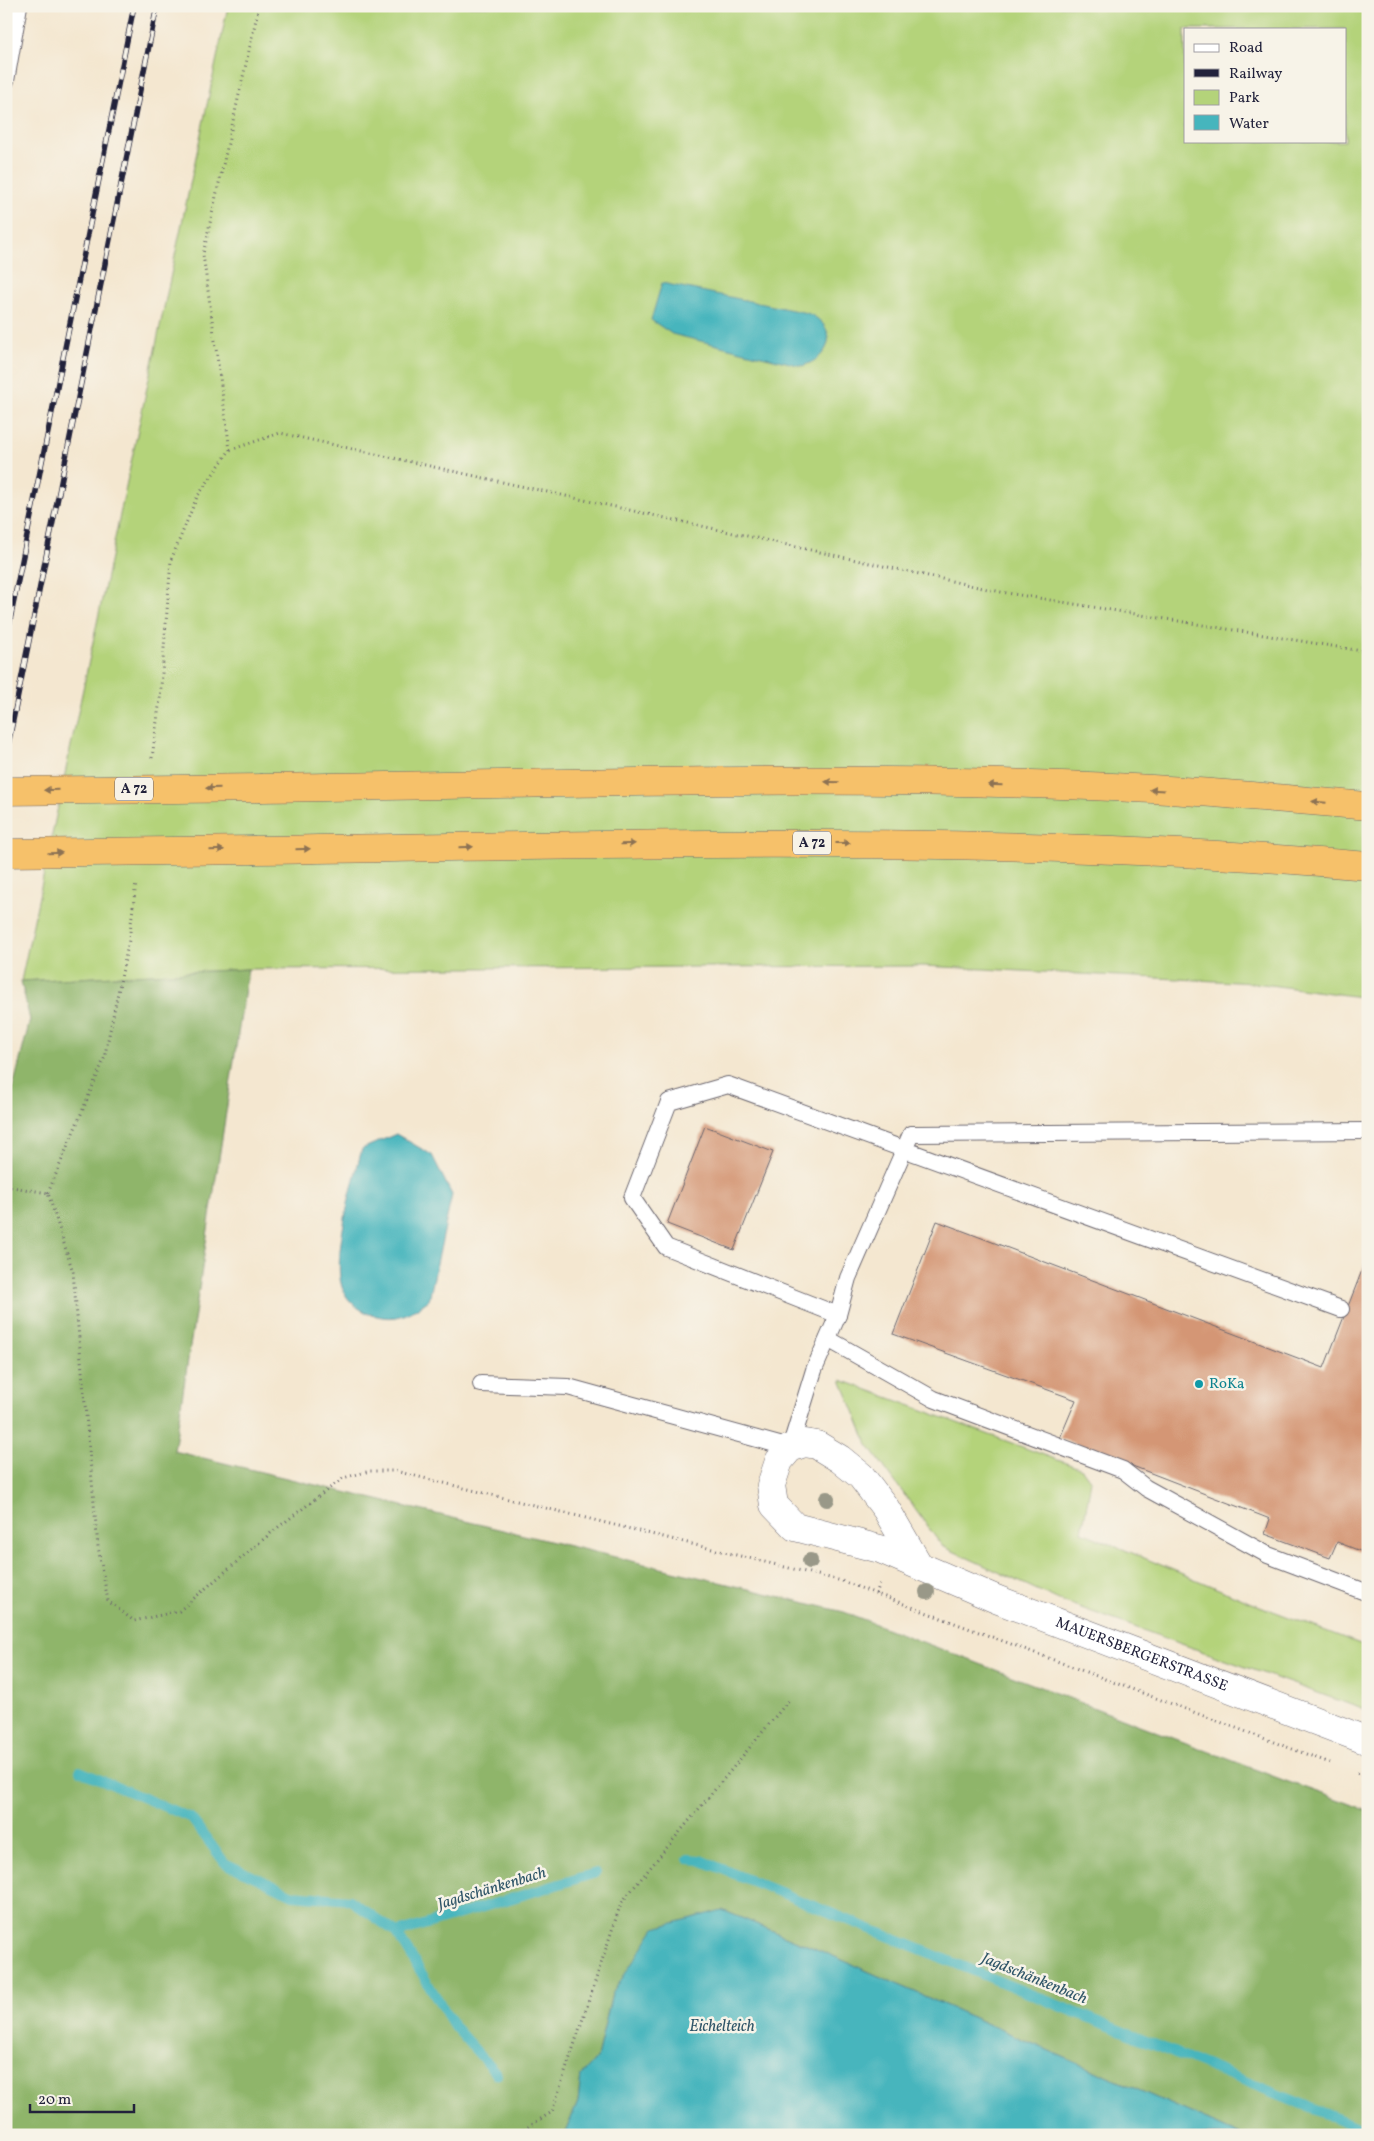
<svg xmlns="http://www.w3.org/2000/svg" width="1374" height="2141" font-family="Vollkorn,serif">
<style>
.green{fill:#b4d37a;stroke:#6b7a5a;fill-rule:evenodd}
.forest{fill:#8fb56a;stroke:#586c52}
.water{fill:#46b5bd;stroke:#346c7c}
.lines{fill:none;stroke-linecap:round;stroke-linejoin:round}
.stream{stroke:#46b5bd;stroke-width:10}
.building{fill:#d49675}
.lane-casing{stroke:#6c676f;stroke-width:18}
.street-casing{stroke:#6c676f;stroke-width:29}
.highway-casing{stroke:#6c676f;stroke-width:29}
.path{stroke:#6c676f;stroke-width:3;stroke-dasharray:1 4;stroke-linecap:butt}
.lane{stroke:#fff;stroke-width:16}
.street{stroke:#fff;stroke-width:28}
.highway{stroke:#f6c16b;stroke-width:28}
.rail-casing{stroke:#22223b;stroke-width:5.5}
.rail{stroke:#f7f3e8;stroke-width:4;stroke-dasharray:11;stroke-linecap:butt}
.highway-bridge-casing{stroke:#6c676f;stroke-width:29;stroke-linecap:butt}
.highway-bridge{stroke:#f6c16b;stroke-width:28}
.tree{fill:#999888}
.oneway{fill:#8c7253}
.culture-dot{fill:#0f9aa8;stroke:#f7f3e8;stroke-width:2}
.labels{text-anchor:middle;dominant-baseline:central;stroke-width:5;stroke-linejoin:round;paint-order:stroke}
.shield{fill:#f7f3e8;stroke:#62616f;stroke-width:1}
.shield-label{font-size:14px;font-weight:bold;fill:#22223b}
.culture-label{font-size:15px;fill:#0d838f;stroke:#f7f3e8;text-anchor:start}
.street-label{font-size:15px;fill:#22223b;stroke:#f7f3e8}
.water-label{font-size:16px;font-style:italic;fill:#2f5568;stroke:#f7f3e8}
</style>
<rect width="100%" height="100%" fill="#f7f3e8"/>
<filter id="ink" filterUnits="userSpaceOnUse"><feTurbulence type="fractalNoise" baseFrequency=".02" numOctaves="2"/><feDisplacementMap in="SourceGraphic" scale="10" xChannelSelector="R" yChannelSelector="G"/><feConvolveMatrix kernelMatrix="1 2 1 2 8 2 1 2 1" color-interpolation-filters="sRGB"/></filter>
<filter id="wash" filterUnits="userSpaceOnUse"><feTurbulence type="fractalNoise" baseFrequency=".0096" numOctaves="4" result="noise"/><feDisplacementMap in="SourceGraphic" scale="20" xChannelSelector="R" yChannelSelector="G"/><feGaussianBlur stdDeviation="1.12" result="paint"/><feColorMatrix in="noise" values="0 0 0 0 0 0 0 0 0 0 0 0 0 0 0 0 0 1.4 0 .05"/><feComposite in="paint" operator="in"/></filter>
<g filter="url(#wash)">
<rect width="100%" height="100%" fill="#f4e7d0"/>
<g class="green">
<path d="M228,6H1368V998L1255,983L924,966L248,969L21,981ZM1185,29H1345V141H1185Z"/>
<polygon points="841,1380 1082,1469 1091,1481 1082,1532 1252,1603 1368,1647 1368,1711 1059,1600 942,1546 868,1445"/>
</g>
<polygon class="forest" points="248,969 174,1451 844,1612 1283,1780 1368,1810 1368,2135 1241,2135 826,1953 722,1910 612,1994 597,2058 581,2076 578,2102 564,2135 6,2135 6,1116 30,1020 21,981"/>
<g class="water">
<path d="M662,283L807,313C839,326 833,357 802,366L672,334L651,320Z"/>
<path d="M396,1134L432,1155L452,1195L429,1300C410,1314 397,1322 373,1315C362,1312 349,1303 344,1292C329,1264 354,1179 362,1149Z"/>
<polygon points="722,1910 826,1953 1241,2135 564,2135 578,2102 581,2076 597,2058 612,1994 655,1928"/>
</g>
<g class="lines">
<g class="stream">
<polyline points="80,1771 191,1818 225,1863 293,1895 350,1900 397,1933 454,2026 497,2074"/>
<polyline points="688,1859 700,1860 1368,2131"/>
<polyline points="397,1933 596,1873"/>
</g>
</g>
<g id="blocks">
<g class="building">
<polygon points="705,1126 773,1152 734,1250 667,1224"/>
<polygon points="937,1221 1324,1368 1368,1255 1368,1554 1337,1542 1330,1558 1265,1534 1270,1519 1060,1438 1076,1400 893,1334"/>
</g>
</g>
</g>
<g filter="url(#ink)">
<use href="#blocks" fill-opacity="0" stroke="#6c676f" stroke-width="1"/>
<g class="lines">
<g class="lane-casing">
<g id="lane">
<polyline points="6,81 19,6"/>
<polyline points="838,1315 666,1247 632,1198 669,1102 728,1085 1341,1309"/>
<polyline points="828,1339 934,1399 1123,1470 1146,1488 1268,1555 1368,1593"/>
<polyline points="481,1384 568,1387 790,1448 814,1370 838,1315 848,1278 911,1134 1368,1131"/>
</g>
</g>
<g class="street-casing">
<g id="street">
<path id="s1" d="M918,1564L886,1509L861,1476L840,1459L817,1445L804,1443L790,1448L779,1461L771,1485L774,1505L795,1527L880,1549L996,1599L1368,1741"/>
</g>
</g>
<g class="highway-casing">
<g id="highway">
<path d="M262,788C557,784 857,773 1152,789C1224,793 1296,800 1368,806"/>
<path d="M255,850C626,845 997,833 1368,866"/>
</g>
</g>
<g class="path">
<polyline points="230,450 203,254 259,6"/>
<polyline points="152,758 160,699 171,560 197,497 230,450 280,433 1001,592 1368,652"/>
<polyline points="6,1186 48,1193 73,1272 98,1547 108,1601 134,1621 179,1611 272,1532 343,1478 370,1471 395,1471 842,1581 1330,1763"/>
<polyline points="48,1193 104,1059 129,940 136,883"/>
<polyline points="876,1594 880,1583"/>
<polyline points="1357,1773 1368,1777"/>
<polyline points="515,2135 552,2112 621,1903 789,1700"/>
</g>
<use href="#lane" class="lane"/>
<use href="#street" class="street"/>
<use href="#highway" class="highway"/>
<g class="rail-casing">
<g id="rail">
<polyline points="6,640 134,6"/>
<polyline points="6,755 157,6"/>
</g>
</g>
<use href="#rail" class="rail"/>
<g class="highway-bridge-casing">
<g id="highway-bridge">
<polyline points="6,791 262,788"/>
<polyline points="6,853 255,850"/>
</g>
</g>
<use href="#highway-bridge" class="highway-bridge"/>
</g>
<g class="tree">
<circle cx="827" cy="1499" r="8"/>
<circle cx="810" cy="1561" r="8"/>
<circle cx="927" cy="1592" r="8"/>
</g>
<defs><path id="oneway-solid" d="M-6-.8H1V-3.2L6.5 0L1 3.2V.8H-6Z" transform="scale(1.25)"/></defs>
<g class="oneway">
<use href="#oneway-solid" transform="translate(832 782) rotate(-179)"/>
<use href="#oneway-solid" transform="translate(995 785) rotate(-178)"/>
<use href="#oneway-solid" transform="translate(213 788) rotate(179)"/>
<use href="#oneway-solid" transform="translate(51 790) rotate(179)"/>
<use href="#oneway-solid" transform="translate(1157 790) rotate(-176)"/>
<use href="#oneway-solid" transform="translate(1319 802) rotate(-175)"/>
<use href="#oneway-solid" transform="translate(843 843)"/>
<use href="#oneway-solid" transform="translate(628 844) rotate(-1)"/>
<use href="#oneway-solid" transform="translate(466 847) rotate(-1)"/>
<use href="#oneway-solid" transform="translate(303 849) rotate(-1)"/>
<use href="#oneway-solid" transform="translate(217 850) rotate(-1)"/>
<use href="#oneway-solid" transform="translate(55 853) rotate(-1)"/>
</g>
</g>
<circle class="culture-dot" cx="1199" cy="1384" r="5"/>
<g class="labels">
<g class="shield">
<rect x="115" y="777.5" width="38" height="23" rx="4"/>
<rect x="793" y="831.5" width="38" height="23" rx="4"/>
</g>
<g class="shield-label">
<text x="134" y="789">A 72</text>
<text x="812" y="843">A 72</text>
</g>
<g class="culture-label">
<text x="1209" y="1384">RoKa</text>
</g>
<g class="street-label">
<text stroke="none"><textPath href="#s1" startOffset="650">MAUERSBERGERSTRASSE</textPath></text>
</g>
<g class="water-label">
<text transform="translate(492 1889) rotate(-17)">Jagdschänkenbach</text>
<text transform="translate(1034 1979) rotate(22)">Jagdschänkenbach</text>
<text x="722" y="2027">Eichelteich</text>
</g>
</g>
<rect width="1374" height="2141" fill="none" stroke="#f7f3e8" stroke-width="25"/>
<rect x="1184" y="28" width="162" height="115" fill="#f7f3e8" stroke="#a29fa3"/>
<rect x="1194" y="44" width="25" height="8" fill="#ffffff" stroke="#a29fa3"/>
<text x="1229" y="52" font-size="15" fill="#22223b">Road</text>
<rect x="1194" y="69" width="25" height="8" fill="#22223b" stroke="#a29fa3"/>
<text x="1229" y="78" font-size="15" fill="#22223b">Railway</text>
<rect x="1194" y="90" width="25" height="15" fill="#b4d37a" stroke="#a29fa3"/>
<text x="1229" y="102" font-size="15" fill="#22223b">Park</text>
<rect x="1194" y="115" width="25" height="15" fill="#46b5bd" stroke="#a29fa3"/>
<text x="1229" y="128" font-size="15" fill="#22223b">Water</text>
<path d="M30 2104v8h104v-8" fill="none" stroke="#22223b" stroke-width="2.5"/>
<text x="38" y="2104" font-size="15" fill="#22223b" stroke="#f7f3e8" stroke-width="4" paint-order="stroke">20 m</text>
</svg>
